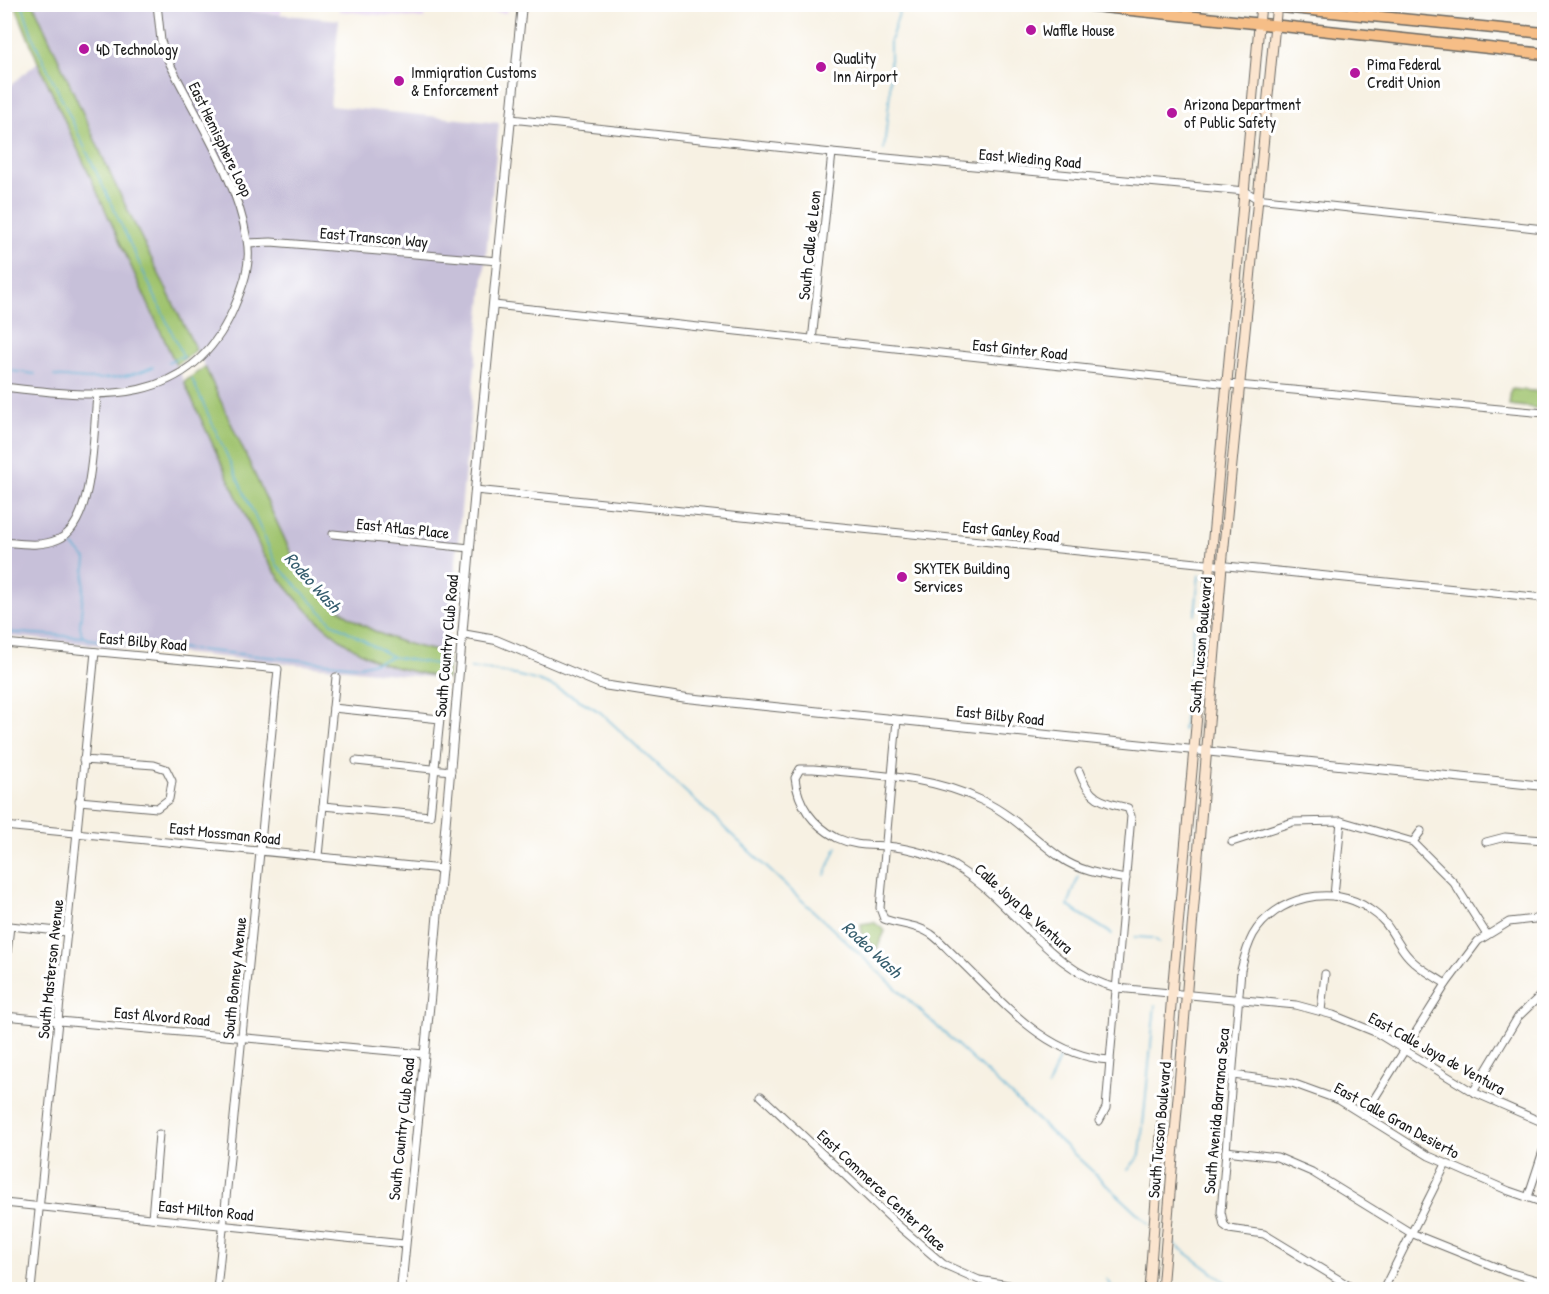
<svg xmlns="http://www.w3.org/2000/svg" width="1549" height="1294" font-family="'Patrick Hand',sans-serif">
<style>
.built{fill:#e5d3f1}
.industrial{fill:#c7c0d9}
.green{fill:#9ec26c;stroke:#5d6f44;stroke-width:1.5}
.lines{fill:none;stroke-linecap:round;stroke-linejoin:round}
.stream{stroke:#56aed3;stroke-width:1.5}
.minor-casing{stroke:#696762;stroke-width:9}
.tertiary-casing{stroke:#696762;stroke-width:10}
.secondary-casing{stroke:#696762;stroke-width:11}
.primary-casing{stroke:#696762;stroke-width:13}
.minor{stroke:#fff;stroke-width:7}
.tertiary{stroke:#fff;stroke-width:8}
.secondary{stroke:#fbe5cf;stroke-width:9}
.primary{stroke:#f6be87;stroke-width:10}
.poi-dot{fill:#b5179e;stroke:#fff;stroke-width:2}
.labels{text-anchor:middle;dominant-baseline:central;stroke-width:6;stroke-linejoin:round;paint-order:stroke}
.poi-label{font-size:16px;fill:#1c1c1c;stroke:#fff;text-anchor:start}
.street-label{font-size:16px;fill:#1c1c1c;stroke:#fff}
.water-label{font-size:18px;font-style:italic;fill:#365e6e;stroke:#fff}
</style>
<rect width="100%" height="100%" fill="#fff"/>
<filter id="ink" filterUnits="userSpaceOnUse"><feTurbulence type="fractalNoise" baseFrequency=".0167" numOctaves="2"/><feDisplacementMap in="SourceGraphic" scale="12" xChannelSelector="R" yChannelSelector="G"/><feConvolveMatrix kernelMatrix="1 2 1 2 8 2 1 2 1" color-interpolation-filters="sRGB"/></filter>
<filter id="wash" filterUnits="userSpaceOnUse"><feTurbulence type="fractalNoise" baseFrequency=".008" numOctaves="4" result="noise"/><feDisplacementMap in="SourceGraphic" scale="24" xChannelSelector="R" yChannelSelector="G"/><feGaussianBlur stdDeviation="1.35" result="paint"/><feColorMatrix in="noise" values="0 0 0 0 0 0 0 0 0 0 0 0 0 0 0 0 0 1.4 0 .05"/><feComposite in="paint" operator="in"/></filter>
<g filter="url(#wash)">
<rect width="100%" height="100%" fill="#f7f1e3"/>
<g class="built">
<polygon points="340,4 480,5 507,5 506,13 425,6 424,19 339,11"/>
<polygon points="183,5 282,5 281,14"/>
</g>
<g class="industrial">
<polygon points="34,5 183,5 339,20 330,106 499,123 447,653 407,645 359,625 313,587 298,568 205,367 114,182"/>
<polygon points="38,62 263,554 274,571 296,598 333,634 368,657 414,672 447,679 5,636 5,90"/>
</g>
<g class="green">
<polygon points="15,5 34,5 114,182 196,350 176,365 38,62"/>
<path d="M205,367L298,568C339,619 383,642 447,653V679C421,673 391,669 367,656C325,634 288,594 263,554L184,382Z"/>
<polygon points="1511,389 1544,392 1544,409 1509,405"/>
<polygon points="874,922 885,931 877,949 862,934 861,924"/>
</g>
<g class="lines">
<g class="stream">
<polyline points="22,4 34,40 184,358 179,357 168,362"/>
<polyline points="884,149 890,92 890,42 902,4"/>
<polyline points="4,370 35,374"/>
<path d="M54,376C89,380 120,382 153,367"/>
<polyline points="192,379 277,565 331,622 393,657 448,666"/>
<polyline points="70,543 86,559 80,626 82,635 88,639 360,666 393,657"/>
<polyline points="1195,615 1199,575"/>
<polyline points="4,632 84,637"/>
<path d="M470,668C526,674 551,682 600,712L1149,1224"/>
<polyline points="1188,684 1194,625"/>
<polyline points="1183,730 1187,694"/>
<polyline points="825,875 837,847"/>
<polyline points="1078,877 1068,906 1112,934"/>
<polyline points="1135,937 1153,938 1160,943"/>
<polyline points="1048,1087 1060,1056"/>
<polyline points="1128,1170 1140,1155 1155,1005"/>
<polyline points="1169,1240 1236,1290"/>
<polyline points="1106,1279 1113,1289"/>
</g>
</g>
</g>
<g filter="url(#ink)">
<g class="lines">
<g class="minor-casing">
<g id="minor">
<polyline points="511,119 832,153 1245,191 1256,198 1544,229"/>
<polyline points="248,243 271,242 498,261"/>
<polyline points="494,305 1238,385 1544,413"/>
<polyline points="812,341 832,153"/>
<path d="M4,387C94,397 188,411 233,310C242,289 252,265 247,240C237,178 197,119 169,62L161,41L157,4"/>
<polyline points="475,490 1544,598"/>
<polyline points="333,534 470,548"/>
<path d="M4,542C23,544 41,547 59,539C95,523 93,431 97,396"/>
<polyline points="4,643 278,669 217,1290"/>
<path d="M897,720L880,908L884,919C900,925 916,924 931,934C941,941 949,951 958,959C1001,1000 1046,1057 1110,1060L1131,816L1128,808C1101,802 1089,799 1079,771"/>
<polyline points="356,761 451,771"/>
<polyline points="79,801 157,808 169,799 172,781 166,769 154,765 83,760"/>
<polyline points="323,806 430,816 440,719 333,708"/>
<polyline points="4,826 442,869"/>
<polyline points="1232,842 1293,822 1341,821 1413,842 1454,883 1487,935"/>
<polyline points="1413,842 1421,831"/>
<polyline points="1486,842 1505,837 1544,840"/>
<polyline points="318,856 336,677"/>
<path d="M1126,879C1104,875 1079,871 1061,858C1034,839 1013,815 983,801C930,775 871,775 813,769H800L795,778C798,806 813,825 837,838C854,846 868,845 886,846C909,848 940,856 959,869C1015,904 1051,973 1117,988L1296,1005L1333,1015L1375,1032L1473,1092L1544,1123"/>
<polyline points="1334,896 1341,821"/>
<polyline points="4,981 10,926 67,932"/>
<polyline points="1321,1011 1325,974"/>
<polyline points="4,1016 424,1054"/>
<polyline points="1233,1075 1292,1083 1339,1100 1429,1156 1509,1191 1544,1203"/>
<polyline points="1473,1092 1518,1017 1544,992"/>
<polyline points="761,1096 900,1227 943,1264 979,1280 1032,1289 1059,1290"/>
<polyline points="1364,1115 1446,984 1478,941 1509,922 1544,918"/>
<polyline points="1099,1121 1106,1108 1110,1060"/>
<polyline points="1226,1151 1277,1157 1312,1172 1411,1233 1508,1272 1544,1282"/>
<polyline points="1528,1197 1544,1148"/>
<polyline points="4,1203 404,1244"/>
<polyline points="152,1218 159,1134"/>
<path d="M1224,1225L1221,1212L1241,970C1244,958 1247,946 1253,935C1275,897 1333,883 1369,909C1388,921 1391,933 1403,950C1414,966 1431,974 1446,984"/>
<polyline points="1224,1225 1229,1229 1264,1234 1356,1290"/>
<polyline points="31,1290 95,652"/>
<polyline points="1383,1290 1446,1164"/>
</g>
</g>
<g class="tertiary-casing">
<g id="tertiary">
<polyline points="462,634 496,640 603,685 687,698 1544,786"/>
<polyline points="401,1290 430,1000 475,490 522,4"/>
</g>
</g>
<g class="secondary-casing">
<g id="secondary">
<polyline points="1149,1290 1172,993 1261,4"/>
<polyline points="1162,1290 1222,566 1277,4"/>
</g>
</g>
<g class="primary-casing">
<g id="primary">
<polyline points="1075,4 1544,54"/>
<polyline points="1250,4 1544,33"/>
</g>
</g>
<use href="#minor" class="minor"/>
<use href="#tertiary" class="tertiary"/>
<use href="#secondary" class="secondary"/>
<use href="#primary" class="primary"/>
</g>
</g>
<g class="poi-dot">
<circle cx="1031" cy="30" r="6"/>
<circle cx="84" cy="49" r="6"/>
<circle cx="821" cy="67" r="6"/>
<circle cx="1355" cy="73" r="6"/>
<circle cx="399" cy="81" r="6"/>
<circle cx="1172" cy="113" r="6"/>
<circle cx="902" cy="577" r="6"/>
</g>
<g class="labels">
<g class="poi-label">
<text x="1043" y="30">Waffle House</text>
<text x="96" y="49">4D Technology</text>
<text x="833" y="58">Quality<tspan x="833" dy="18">Inn Airport</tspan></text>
<text x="1367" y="64">Pima Federal<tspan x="1367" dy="18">Credit Union</tspan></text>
<text x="411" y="72">Immigration Customs<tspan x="411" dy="18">&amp; Enforcement</tspan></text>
<text x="1184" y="104">Arizona Department<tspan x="1184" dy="18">of Public Safety</tspan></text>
<text x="914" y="568">SKYTEK Building<tspan x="914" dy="18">Services</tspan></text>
</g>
<g class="street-label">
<text transform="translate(221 139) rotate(64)">East Hemisphere Loop</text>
<text transform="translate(1030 158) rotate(5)">East Wieding Road</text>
<text transform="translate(374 237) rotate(5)">East Transcon Way</text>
<text transform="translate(809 245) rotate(-84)">South Calle de Leon</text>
<text transform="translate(1020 349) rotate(6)">East Ginter Road</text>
<text transform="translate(403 528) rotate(6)">East Atlas Place</text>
<text transform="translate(1011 531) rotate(6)">East Ganley Road</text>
<text transform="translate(143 641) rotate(5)">East Bilby Road</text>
<text transform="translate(1200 645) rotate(-85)">South Tucson Boulevard</text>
<text transform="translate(446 646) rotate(-85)">South Country Club Road</text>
<text transform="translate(1000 715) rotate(6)">East Bilby Road</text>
<text transform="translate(225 833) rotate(6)">East Mossman Road</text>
<text transform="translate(1024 908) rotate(42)">Calle Joya De Ventura</text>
<text transform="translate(50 969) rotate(-84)">South Masterson Avenue</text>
<text transform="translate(234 978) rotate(-84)">South Bonney Avenue</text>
<text transform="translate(162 1016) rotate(5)">East Alvord Road</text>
<text transform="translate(1437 1053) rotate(29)">East Calle Joya de Ventura</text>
<text transform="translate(1216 1111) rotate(-85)">South Avenida Barranca Seca</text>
<text transform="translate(1397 1120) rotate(29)">East Calle Gran Desierto</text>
<text transform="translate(401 1129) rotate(-84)">South Country Club Road</text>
<text transform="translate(1159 1130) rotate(-85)">South Tucson Boulevard</text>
<text transform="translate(882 1190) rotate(43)">East Commerce Center Place</text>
<text transform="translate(206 1210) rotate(6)">East Milton Road</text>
</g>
<g class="water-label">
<text transform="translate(313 582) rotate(48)">Rodeo Wash</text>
<text transform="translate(872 949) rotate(43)">Rodeo Wash</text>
</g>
</g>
<rect width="1549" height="1294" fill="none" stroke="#fff" stroke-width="24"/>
</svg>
